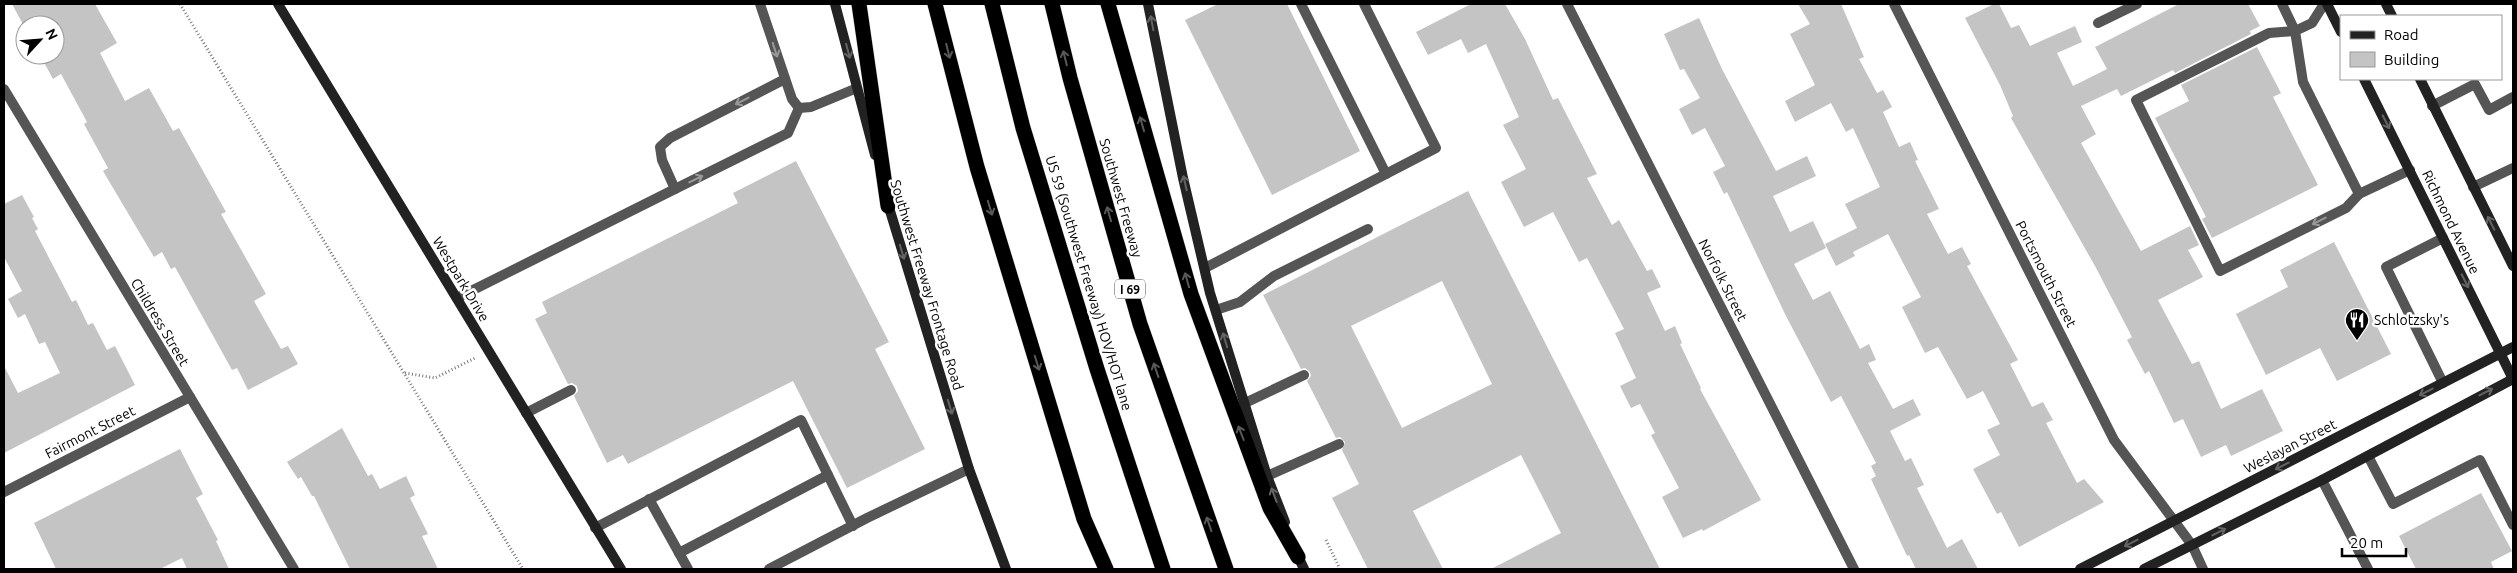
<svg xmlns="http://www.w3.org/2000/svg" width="2517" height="573" font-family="Ubuntu,sans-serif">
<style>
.building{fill:#c4c4c4;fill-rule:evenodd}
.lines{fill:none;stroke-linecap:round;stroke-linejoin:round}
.highway-casing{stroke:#dbdbdb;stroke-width:16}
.path{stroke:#777;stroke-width:3;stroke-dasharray:1 2.5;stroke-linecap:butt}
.lane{stroke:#555;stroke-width:10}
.street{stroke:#555;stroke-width:10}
.secondary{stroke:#222;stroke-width:10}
.highway{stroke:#000;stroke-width:15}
.oneway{stroke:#646464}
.oneway2{stroke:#999}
.oneway3{stroke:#595959}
.labels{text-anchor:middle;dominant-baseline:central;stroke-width:5;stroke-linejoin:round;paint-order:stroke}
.shield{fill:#fff;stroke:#4c4c4c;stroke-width:1}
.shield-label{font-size:12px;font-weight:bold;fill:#000}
.street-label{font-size:14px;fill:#000;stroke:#fff}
.poi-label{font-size:14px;fill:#000;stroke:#fff;text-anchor:start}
</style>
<rect width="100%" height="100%" fill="#fff"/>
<g class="building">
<polygon points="12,4 95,4 117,43 100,53 125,101 149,88 173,131 179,128 226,212 221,214 266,294 254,301 281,349 288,346 298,364 248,390 237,368 232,370 175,267 171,269 162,252 154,257 103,171 108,168 84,124 87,122 61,74 53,79 40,55 55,55 55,25 25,25 25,28"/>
<polygon points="1218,4 1287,4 1360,151 1272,195 1185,20"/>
<polygon points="1471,4 1505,4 1525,39 1553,100 1558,98 1597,174 1587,178 1612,225 1619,220 1647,271 1652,269 1661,287 1647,293 1665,331 1675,326 1682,343 1680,344 1701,388 1700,389 1761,500 1703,531 1702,529 1683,538 1662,497 1679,488 1651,435 1655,433 1640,404 1631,408 1620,386 1636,378 1615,333 1624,329 1587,258 1579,262 1553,212 1524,227 1501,182 1526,169 1503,125 1519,117 1486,44 1468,53 1461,39 1428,55 1416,32"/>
<polygon points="1798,4 1841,4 1864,57 1859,59 1877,93 1883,90 1892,107 1883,112 1899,147 1910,142 1918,160 1915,161 1939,209 1927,214 1948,254 1962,247 1971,264 1967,266 2018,360 2010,364 2032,407 2043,402 2053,420 2046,423 2077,483 2084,479 2104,502 2019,547 2001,512 1997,514 1973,469 2000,455 1987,430 2000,424 1983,391 1967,399 1938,347 1925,353 1902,307 1921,297 1888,234 1853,252 1855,256 1836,266 1825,244 1857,228 1845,204 1880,187 1853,128 1846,132 1831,103 1795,122 1785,101 1815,85 1790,34 1810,24"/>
<polygon points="1994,4 1999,4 2011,28 2019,25 2030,46 2075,26 2082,42 2057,53 2073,86 2107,69 2095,47 2179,4 2248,4 2260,26 2250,31 2251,34 2175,73 2173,70 2121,96 2117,89 2081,106 2096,134 2081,143 2141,251 2190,226 2199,245 2188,250 2203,277 2158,300 2192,364 2199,361 2221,409 2262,389 2283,431 2231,456 2226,445 2201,457 2183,419 2174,423 2149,371 2145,374 2127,340 2132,337 2095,266 2011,118 2013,116 2000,85 1965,18"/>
<polygon points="1699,18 1722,69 1776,171 1807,156 1816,176 1773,196 1790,232 1813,221 1826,248 1794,264 1813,300 1830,291 1860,349 1869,344 1876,360 1868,363 1893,409 1913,399 1921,415 1890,431 1905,461 1911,458 1924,485 1917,488 1947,548 1962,539 1978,569 1916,569 1909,555 1907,556 1871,479 1876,476 1871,466 1876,463 1841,396 1831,402 1785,314 1727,192 1724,194 1713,172 1725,166 1705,128 1692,135 1679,109 1700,98 1684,69 1680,70 1664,34"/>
<polygon points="2257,47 2281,93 2273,97 2318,185 2212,238 2202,219 2206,217 2155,118 2189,101 2181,85"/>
<polygon points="796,161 889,342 875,349 925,449 847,488 793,381 628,464 623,455 607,463 574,396 578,391 577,386 572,383 568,384 535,319 547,313 542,302 738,203 733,193"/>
<path d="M1468,191L1660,569H1491L1561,533L1521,455L1413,511L1443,569H1368L1332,498L1359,484L1342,450L1345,442L1340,437L1336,438L1307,381L1311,376L1310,372L1305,368L1301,369L1263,295ZM1442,281L1492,384L1402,428L1351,326Z"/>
<polygon points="22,195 34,217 32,218 38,229 35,231 72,302 76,300 88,325 93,323 107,350 115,346 135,385 4,453 4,366 18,393 60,373 45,342 39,344 25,314 18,318 8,299 22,291 4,257 4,204"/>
<polygon points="2334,242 2391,354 2337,381 2320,348 2266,375 2236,314 2288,287 2280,270"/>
<polygon points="342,428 368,476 372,474 380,489 406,476 415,495 410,498 428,534 422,536 438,569 350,569 314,496 312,496 301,477 298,479 287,462"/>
<polygon points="180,449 203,494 196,498 218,540 216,541 229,569 187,569 182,558 160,569 56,569 34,523"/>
<polygon points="2481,493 2512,551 2491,562 2494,569 2416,569 2399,536"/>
</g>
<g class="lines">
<g class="highway-casing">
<g id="highway">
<polyline points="859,4 888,206"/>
<polyline points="935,4 977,167 1084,519 1106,569"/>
<polyline points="992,4 1023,128 1097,369 1163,569"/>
<polyline points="1052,4 1070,78 1140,324 1226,569"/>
<polyline points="1108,4 1191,294 1270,508 1298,557"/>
</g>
</g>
<g class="path">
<polyline points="180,4 523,569"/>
<polyline points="405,373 435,378 475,358"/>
<polyline points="1326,540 1340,569"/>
</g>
<g class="lane">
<polyline points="760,4 792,99 799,108 811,107 857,88"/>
<polyline points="1301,4 1386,174"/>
<polyline points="2282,4 2295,31 2269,33 2136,100 2220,271 2346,208 2359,194 2410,170"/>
<polyline points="2324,4 2312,23 2295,31 2303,82 2359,194"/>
<polyline points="2098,23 2137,4"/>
<polyline points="785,79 670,138 660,147 662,160 675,189 788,133 799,108"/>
<polyline points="2432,106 2475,84 2489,110 2513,97"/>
<polyline points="2473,187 2513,168"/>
<polyline points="1205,268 1436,148 1364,4"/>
<polyline points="457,298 675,189"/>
<polyline points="1216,310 1240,302 1274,276 1368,229"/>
<polyline points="2443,383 2386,267 2443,238"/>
<polyline points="1245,403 1304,375"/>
<polyline points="526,413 571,390"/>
<polyline points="2368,456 2393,504 2480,460 2513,525"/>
<polyline points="1267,476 1339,444"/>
<polyline points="649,499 688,569"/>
<polyline points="595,528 801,420 853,526"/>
<polyline points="2192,545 2203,569"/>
<polyline points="679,553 828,475"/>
<polyline points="769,569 867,518 969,469"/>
</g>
<g class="street">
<polyline points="1567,4 1854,569"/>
<polyline points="1894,4 2114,440 2192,545"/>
<polyline points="4,89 294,569"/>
<polyline points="2322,480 2368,569"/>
<polyline points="4,492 190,397"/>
</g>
<g class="secondary">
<polyline points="278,4 621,569"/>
<polyline points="835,4 875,155"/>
<polyline points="1148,4 1183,178 1210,293 1267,476 1285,522"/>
<polyline points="2327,4 2341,32"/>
<polyline points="2386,4 2392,16"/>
<polyline points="2364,79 2513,379"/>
<polyline points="2420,79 2513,266"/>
<polyline points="887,201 969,469 1006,569"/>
<polyline points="1296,552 1304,569"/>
<polyline points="2080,569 2513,347"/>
<polyline points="2144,569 2322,480 2513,379"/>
</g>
<use href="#highway" class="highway"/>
</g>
<defs><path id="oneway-shaft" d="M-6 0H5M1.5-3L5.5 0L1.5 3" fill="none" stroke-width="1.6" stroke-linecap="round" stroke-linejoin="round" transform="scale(1.25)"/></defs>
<g class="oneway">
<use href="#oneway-shaft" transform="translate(1152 23) rotate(-101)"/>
<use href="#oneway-shaft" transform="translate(848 51) rotate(75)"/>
<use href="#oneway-shaft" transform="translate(2386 122) rotate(63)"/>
<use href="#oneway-shaft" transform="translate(1185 183) rotate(-103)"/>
<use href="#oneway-shaft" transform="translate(2491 223) rotate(-117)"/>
<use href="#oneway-shaft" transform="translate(902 252) rotate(73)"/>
<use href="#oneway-shaft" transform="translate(2465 281) rotate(63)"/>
<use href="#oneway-shaft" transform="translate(1225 340) rotate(-107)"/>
<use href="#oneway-shaft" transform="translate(2426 392) rotate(153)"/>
<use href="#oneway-shaft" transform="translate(2486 392) rotate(-27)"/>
<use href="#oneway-shaft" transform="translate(950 407) rotate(73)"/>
<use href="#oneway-shaft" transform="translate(2282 466) rotate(153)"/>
<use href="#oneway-shaft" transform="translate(1274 495) rotate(-111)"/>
<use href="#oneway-shaft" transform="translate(2219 532) rotate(-27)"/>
<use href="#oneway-shaft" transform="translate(2131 543) rotate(153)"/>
</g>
<g class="oneway2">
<use href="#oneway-shaft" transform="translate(775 50) rotate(72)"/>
<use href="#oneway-shaft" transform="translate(742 101) rotate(153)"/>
<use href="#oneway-shaft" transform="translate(696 179) rotate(-26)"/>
<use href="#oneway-shaft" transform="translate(2319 221) rotate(153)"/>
</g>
<g class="oneway3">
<use href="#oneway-shaft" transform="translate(948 51) rotate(76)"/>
<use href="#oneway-shaft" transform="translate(1065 58) rotate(-104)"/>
<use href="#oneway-shaft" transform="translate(1142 124) rotate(-106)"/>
<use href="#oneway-shaft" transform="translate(990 208) rotate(73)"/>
<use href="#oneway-shaft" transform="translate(1109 214) rotate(-106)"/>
<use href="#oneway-shaft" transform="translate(1187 280) rotate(-106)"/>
<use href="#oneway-shaft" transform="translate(1037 363) rotate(73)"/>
<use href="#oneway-shaft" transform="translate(1156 370) rotate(-109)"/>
<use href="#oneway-shaft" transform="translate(1241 433) rotate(-111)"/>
<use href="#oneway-shaft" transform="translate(1209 524) rotate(-109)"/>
</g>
<defs>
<g id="restaurant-pin" transform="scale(1.25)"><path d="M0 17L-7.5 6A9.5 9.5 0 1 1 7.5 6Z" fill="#000" stroke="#fff"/><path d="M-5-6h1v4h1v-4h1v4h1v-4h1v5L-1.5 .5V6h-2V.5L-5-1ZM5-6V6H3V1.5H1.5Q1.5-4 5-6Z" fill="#fff"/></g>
</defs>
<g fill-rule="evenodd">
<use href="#restaurant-pin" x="2357" y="320"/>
</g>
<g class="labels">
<rect class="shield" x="1115" y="279.5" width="30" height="19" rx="4"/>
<g class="shield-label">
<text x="1130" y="289">I 69</text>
</g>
<g class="street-label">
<text transform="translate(1121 198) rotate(74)">Southwest Freeway</text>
<text transform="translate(2451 222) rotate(64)">Richmond Avenue</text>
<text transform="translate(2046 274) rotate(63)">Portsmouth Street</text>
<text transform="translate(461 279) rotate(59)">Westpark Drive</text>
<text transform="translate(1723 280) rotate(63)">Norfolk Street</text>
<text transform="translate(1089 283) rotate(73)">US 59 (Southwest Freeway) HOV/HOT lane</text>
<text transform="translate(927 285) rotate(73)">Southwest Freeway Frontage Road</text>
<text transform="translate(160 322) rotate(59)">Childress Street</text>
<text transform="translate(90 432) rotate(-27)">Fairmont Street</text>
<text transform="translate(2290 446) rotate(-27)">Weslayan Street</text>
</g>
<g class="poi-label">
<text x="2374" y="320">Schlotzsky's</text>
</g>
</g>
<rect width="2517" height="573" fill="none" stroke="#000000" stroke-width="10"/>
<rect x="2340" y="15" width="162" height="65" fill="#ffffff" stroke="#999999"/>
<rect x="2350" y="31" width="25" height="8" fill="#222222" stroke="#999999"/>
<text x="2384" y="40" font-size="15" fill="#000000">Road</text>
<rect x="2350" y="52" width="25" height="15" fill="#c4c4c4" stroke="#999999"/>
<text x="2384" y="65" font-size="15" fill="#000000">Building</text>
<g transform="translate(40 40) rotate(64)"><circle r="24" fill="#ffffff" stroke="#999999"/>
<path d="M0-4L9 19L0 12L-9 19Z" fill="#000000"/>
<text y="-8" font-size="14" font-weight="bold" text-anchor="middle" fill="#000000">N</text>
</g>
<path d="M2342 548v8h64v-8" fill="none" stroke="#000000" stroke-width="2.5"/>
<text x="2350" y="548" font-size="15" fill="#000000" stroke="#ffffff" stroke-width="4" paint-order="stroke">20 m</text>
</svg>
